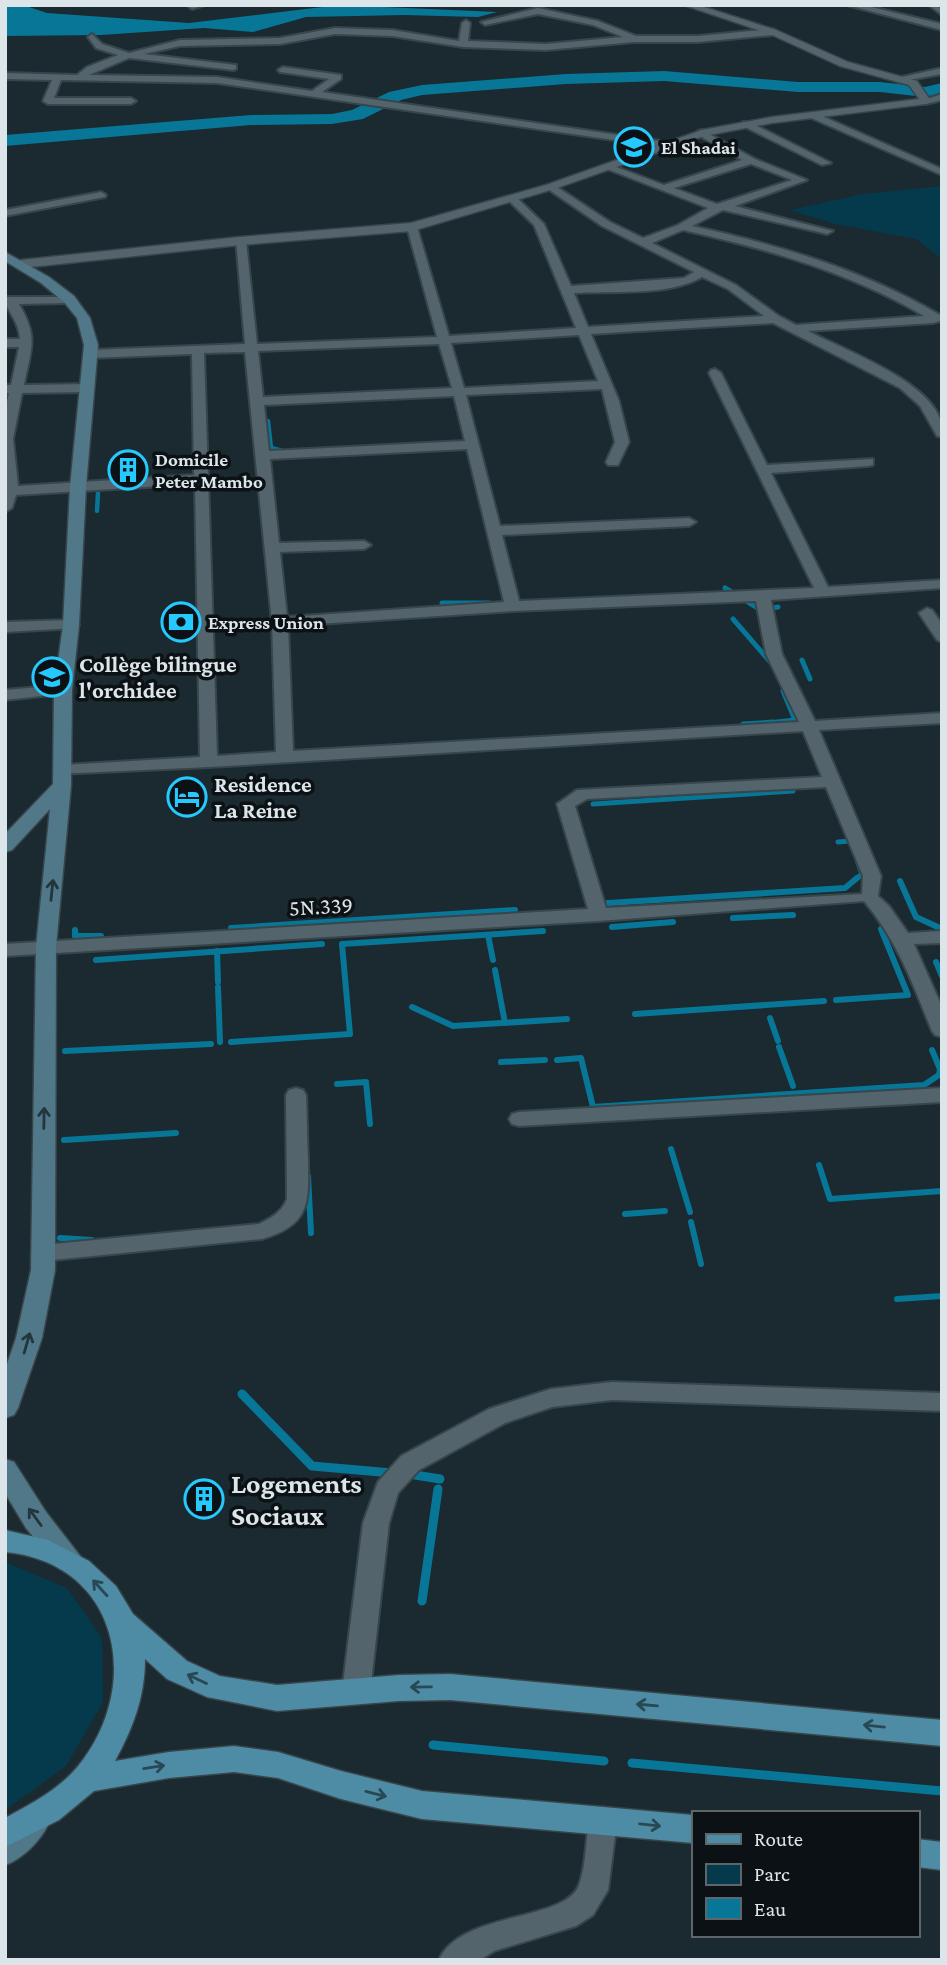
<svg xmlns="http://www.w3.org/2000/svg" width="947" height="1965" font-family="'Crimson Pro',serif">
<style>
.green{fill:#043a4c}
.water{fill:#077697}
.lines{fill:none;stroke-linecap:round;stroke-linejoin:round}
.stream-far3{stroke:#077697;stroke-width:4.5}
.stream-far2{stroke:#077697;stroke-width:5}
.stream-far1{stroke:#077697;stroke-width:6}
.stream{stroke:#077697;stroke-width:9}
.river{fill:#077697;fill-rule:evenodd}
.minor-casing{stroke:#38454a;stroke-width:4}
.tertiary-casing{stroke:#38454a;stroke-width:3}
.secondary-casing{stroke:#38454a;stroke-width:3}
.primary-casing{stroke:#38454a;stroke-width:3}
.minor{fill:#53646c;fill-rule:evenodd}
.tertiary{fill:#53646c;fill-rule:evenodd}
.secondary{fill:#507888;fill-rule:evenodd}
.primary{fill:#4d8ca4;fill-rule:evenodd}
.oneway{stroke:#23353d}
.oneway2{stroke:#294855}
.labels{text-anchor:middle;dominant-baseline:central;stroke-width:7;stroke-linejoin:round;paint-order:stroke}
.far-poi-label{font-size:19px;font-weight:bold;fill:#dce5ea;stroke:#0b1114;text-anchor:start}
.poi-label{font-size:23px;font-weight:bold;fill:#dce5ea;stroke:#0b1114;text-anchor:start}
.street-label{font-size:23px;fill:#dce5ea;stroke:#0b1114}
.near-poi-label{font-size:28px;font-weight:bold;fill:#dce5ea;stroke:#0b1114;text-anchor:start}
</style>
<rect width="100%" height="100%" fill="#1a2a30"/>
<g class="green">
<polygon points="942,186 942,259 916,239 835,224 790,210 863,194"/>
<polygon points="5,1562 67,1588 102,1638 103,1702 66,1766 5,1810"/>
</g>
<polygon class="water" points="5,5 23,5 47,13 189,23 339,5 497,12 478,17 404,15 306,17 253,32 204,28 101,35 5,36"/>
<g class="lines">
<g class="stream-far3">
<polyline points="268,421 271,448 287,452"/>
<polyline points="97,511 98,493"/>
</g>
<g class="stream-far2">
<polyline points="725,588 761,610 778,607"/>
<polyline points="442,603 490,603"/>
<polyline points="733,619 772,664"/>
<polyline points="802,660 810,679"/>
<polyline points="777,722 795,720 783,691"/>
<polyline points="743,724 774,722"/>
<polyline points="593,804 793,791"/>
<polyline points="838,842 851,841 853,846"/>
<polyline points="855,880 862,874 858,863"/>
</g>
<g class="stream-far1">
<polyline points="900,881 916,917 942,929"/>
<polyline points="608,903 845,888 857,878"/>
<polyline points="733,918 793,915"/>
<polyline points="612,927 673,922"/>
<polyline points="231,928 515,910"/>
<polyline points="75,930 75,936 101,936"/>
<polyline points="488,935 493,960"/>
<polyline points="217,951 218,982"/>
<polyline points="96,960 322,944"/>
<polyline points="936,962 942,976"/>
<polyline points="495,970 505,1023"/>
<polyline points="218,987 220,1042"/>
<polyline points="836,1000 908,995 881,929"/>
<polyline points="412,1007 453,1026 567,1019"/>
<polyline points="635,1014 824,1001"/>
<polyline points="770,1018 778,1041"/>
<polyline points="231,1042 350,1034 342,944 543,931"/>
<polyline points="779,1047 793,1086"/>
<polyline points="65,1051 211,1044"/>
<polyline points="557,1060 581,1058 593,1107 924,1085 939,1075 940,1069 932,1050"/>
<polyline points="501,1062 545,1060"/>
<polyline points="337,1084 366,1082 370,1124"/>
<polyline points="64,1140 176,1133"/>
<polyline points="671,1149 690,1212"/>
<polyline points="819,1165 830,1199 942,1191"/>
<polyline points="308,1176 311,1233"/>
<polyline points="625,1214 665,1211"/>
<polyline points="691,1222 701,1264"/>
<polyline points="60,1238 92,1240"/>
<polyline points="897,1299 942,1296"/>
</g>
<g class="stream">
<polyline points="242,1394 312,1466 392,1473"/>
<polyline points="409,1474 440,1479"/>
<polyline points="422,1601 438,1489"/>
<polyline points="433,1745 604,1761"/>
<polyline points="632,1763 942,1791"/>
</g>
<polygon class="river" points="664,71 798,82 880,82 925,87 942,83 942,93 925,97 880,92 798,92 664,81 566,84 422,95 401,100 363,119 332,124 251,125 5,146 5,135 251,115 332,114 352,110 389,92 422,85 566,74"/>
<g class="minor-casing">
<g id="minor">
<polygon points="205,5 192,9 188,6 188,5"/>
<polygon points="847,5 863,5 942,24 942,30"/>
<polygon points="929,5 942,8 942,15"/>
<polygon points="538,8 598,21 636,36 698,36 773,29 777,32 773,35 698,42 634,42 546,50 463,47 392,36 335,34 280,44 180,46 144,54 236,65 236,69 233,70 129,58 89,75 217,77 312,91 329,79 280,72 278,70 283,67 341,75 341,79 322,92 667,142 667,146 663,147 217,83 61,80 54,98 131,98 136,101 131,104 48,104 43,101 52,80 5,79 5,73 77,75 87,67 118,55 96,48 88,37 92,34 102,44 129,53 180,40 280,38 335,28 392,30 459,41 462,23 466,20 470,23 468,41 546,44 623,37 593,25 538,14 485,25 481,22"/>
<polygon points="942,68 942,74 898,82 893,79"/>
<polygon points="942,94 942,100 926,104 921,101"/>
<polygon points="809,113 815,113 942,169 942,175 809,117"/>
<polygon points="743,122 749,122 831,163 822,165 743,126"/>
<path d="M702,130L755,159L807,180L735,206L833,231L827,234L723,210L692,226C780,245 863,270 940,315V321L933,323L808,331C844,350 928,380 941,421C943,425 942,432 942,437L937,436L920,406L900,388L773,323L591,334L619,401L629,442L618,465H608L606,462L615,442L602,389L466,395L500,526L689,518L696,522L689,526L502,535L519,601L814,588L709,373L711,370L715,369L721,373L767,465L873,459V465L868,466L771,473L828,587L942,580V588L771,600L782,654L815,721L942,713V723L819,730L881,876L878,896L889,906L908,933L942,931V943L914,944L942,1007V1037L935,1035L932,1031C912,982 898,942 864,901L599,921L5,956V944L588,909L557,804L577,790L822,777L803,731L209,767L57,774L55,770L63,765L200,757L195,484L16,495L12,508L5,512V411L9,393H5V385H11L19,347H5V339H20C19,320 5,310 5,297H73V301L69,303L19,304C39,338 31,348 24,385L87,384L93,388L87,392L22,393L13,439L18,486L194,475L192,354L90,358L84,354L90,350L245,344L236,239L246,241L257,344L437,337L407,227L412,224L417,227L449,336L576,328L534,225L507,199L516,197L544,224L571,286L684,278L694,272L602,226L545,187L554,185L610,222L643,238L678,225L708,208L602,167L611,165L664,185L742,160L698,135V131ZM751,164L792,180L717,204L674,188ZM683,230C767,249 849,272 924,316L796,325L779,316L736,285L652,243ZM702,277L728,289L764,316L588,327L574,293C611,291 671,296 702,277ZM579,335L598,381L464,388L451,343ZM439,344L452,388L263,397L258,351ZM245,352L272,622L276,752L217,756L204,353ZM454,396L465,441L269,451L264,405ZM467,449L504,602L287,617L280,552L364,549L371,545L364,541L279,543L270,459ZM756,601L766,654L799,722L293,751L288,626L513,611ZM826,787L863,876L862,894L606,908L575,806L587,799Z"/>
<polygon points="101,192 106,195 105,197 5,216 5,210"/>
<polygon points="927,608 932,610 942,624 942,642 937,640 919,613"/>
<polygon points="71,620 79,625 76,628 5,632 5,622"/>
<polygon points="63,685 71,690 69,693 5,700 5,690"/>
<path d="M296,1088L303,1090L306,1095C307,1117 307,1138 308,1160C309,1203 310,1225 262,1239L43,1261L35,1259L32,1253L35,1247L43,1245L259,1224C271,1218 282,1212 287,1199L286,1095L289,1090Z"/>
<polygon points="942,1088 942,1102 519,1126 512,1124 509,1119 512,1114 519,1112"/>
<polygon points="612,1382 942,1393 942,1411 612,1400 552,1407 505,1423 419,1470 398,1493 389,1523 370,1692 366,1700 356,1704 346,1700 342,1692 363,1523 378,1482 401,1456 489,1409 551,1389"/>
<path d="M603,1807L613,1811L617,1820L608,1890L593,1915L576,1926L494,1951L480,1960H439C460,1911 566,1922 579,1885C586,1866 586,1840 589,1820L593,1811Z"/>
</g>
</g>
<g class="tertiary-casing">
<polygon id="tertiary" points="684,5 698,5 776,30 848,62 917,81 931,101 926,104 772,123 704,136 554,189 412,231 240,245 21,268 15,264 21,260 240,237 411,223 546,185 702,130 772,117 919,99 909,85 840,66 770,34"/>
</g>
<g class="secondary-casing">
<g id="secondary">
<polygon points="5,252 49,277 74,296 90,318 98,345 86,487 79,625 72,690 71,785 56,947 55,1270 42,1338 18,1408 14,1415 5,1418 5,1370 16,1338 31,1270 36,947 50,809 12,850 5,852 5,834 53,784 54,690 63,625 70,487 84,345 77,318 64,302 41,283 5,261"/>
<polygon points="5,1459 14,1462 46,1512 84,1561 80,1569 70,1572 60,1569 26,1528 5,1493"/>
<path d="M33,1809L44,1813L49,1823C41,1840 23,1859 5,1865V1830L22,1813Z"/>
</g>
</g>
<g class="primary-casing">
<g id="primary">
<path d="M5,1530L48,1540L89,1561L116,1586L133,1614L187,1661L220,1676L277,1685L399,1675L450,1674L942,1720V1746L450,1700L399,1701L277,1711L207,1697L167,1679L145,1659C145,1697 133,1728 115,1761L169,1752L234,1746L278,1752L341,1771L422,1791L693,1815V1843L422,1819L341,1799L278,1778L234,1772L169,1778L94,1791L59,1820L5,1847V1818C31,1804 60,1789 79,1765C143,1685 120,1563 5,1552Z"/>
<polygon points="917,1839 942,1842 942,1870 917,1867"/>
</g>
</g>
<use href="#minor" class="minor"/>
<use href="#tertiary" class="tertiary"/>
<use href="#secondary" class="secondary"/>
<use href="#primary" class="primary"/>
</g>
<defs><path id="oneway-shaft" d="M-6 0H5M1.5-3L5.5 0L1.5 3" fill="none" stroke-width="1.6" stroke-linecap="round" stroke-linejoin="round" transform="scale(1.75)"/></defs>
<g class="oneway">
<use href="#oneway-shaft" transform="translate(52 890) rotate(-84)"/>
<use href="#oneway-shaft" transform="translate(44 1118) rotate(-89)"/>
<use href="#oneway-shaft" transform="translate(27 1343) rotate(-74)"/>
<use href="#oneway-shaft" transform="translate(35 1517) rotate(-126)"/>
</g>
<g class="oneway2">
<use href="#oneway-shaft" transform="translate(100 1588) rotate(-132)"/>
<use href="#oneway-shaft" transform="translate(197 1679) rotate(-155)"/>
<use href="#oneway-shaft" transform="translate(421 1687) rotate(179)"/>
<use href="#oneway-shaft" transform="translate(647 1705) rotate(-175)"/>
<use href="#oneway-shaft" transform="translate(874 1726) rotate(-174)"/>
<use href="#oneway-shaft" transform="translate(154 1767) rotate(-9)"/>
<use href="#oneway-shaft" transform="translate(376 1794) rotate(14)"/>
<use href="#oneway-shaft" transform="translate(650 1825) rotate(6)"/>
</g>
<defs>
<g id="school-ring" transform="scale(2.0125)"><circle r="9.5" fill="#0b1114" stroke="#25c9fe" stroke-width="1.5"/><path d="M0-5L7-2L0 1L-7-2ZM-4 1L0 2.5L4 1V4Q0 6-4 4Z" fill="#25c9fe"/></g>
<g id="building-ring" transform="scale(2.0125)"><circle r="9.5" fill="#0b1114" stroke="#25c9fe" stroke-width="1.5"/><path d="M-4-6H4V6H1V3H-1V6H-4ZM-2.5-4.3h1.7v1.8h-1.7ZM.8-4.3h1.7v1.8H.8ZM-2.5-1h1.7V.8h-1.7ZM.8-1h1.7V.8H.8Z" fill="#25c9fe"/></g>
<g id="bank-ring" transform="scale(2.0125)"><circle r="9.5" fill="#0b1114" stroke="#25c9fe" stroke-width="1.5"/><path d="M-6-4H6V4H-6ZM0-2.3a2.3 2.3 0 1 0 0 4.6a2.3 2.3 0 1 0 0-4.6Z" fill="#25c9fe"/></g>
<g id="hotel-ring" transform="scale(2.0125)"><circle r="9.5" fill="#0b1114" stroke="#25c9fe" stroke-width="1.5"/><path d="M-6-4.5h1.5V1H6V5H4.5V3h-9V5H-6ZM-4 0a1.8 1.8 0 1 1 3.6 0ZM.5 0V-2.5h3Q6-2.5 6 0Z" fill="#25c9fe"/></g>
</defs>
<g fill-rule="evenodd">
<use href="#school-ring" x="634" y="147"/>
<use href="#building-ring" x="128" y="470"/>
<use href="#bank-ring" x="181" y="622"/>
<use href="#school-ring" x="52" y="677"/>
<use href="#hotel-ring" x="187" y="797"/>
<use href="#building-ring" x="204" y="1499"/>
</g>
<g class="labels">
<g class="far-poi-label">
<text x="661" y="147">El Shadai</text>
<text x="155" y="459">Domicile<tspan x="155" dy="22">Peter Mambo</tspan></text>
<text x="208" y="622">Express Union</text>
</g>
<g class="poi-label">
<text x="79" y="664">Collège bilingue<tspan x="79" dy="26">l'orchidee</tspan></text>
<text x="214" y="784">Residence<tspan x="214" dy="26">La Reine</tspan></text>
</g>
<g class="street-label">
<text transform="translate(321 906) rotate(-3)">5N.339</text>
</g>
<g class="near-poi-label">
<text x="231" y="1483">Logements<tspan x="231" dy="32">Sociaux</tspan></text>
</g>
</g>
<rect width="947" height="1965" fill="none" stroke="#dce5ea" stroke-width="14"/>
<rect x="692" y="1811" width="228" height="126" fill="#0b1114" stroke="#5f666a" stroke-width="2"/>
<rect x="706" y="1834" width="35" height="10" fill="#4d8ca4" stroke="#5f666a" stroke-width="2"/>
<text x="754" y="1846" font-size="21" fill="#dce5ea">Route</text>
<rect x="706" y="1864" width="35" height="21" fill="#043a4c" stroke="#5f666a" stroke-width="2"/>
<text x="754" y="1881" font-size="21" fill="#dce5ea">Parc</text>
<rect x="706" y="1898" width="35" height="21" fill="#077697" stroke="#5f666a" stroke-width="2"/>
<text x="754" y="1916" font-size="21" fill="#dce5ea">Eau</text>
</svg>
